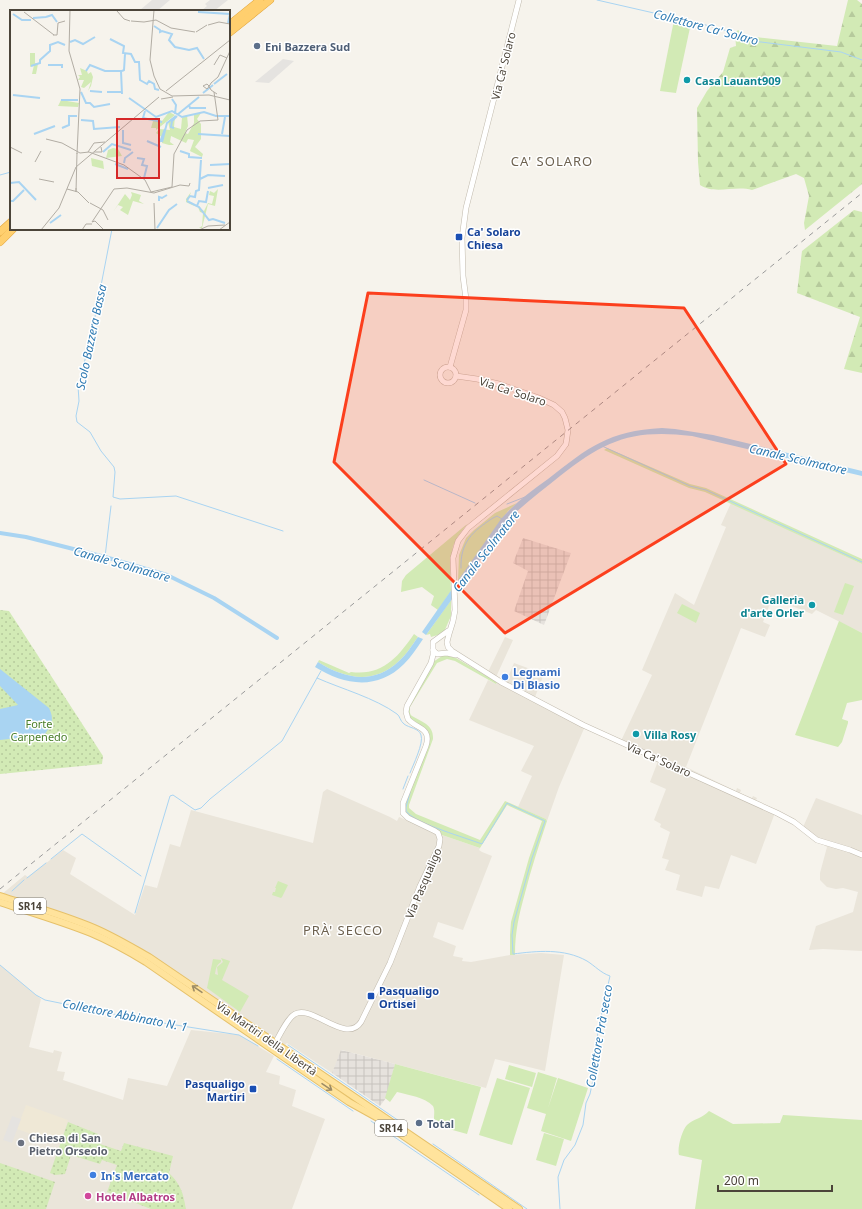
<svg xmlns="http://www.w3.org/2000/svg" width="862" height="1209" font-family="'Noto Sans',sans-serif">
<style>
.residential{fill:#eae5da}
.industrial{fill:url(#industrial-grid)}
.education{fill:#efe8d6}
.grass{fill:#d2eab5}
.forest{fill:url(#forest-firs)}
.park{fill:url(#park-dots)}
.parking{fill:#e5e3e0}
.water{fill:#a9d4f2}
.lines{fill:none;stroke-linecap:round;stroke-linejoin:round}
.stream{stroke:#a9d4f2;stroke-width:1}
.canal{stroke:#a9d4f2;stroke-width:4}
.tertiary-casing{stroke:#c2bbae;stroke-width:6}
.primary-casing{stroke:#e6c16a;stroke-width:8}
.motorway-casing{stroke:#e0a43c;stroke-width:8}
.tertiary{stroke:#fff;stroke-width:5}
.primary{stroke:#ffe39c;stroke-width:6}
.motorway{stroke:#ffcf6e;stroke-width:7}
.rail{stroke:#9a9a9a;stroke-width:1;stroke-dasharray:5 5;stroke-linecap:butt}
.oneway{stroke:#9c8c66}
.marked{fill:#fc3f1d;fill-opacity:0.2;stroke:#fc3f1d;stroke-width:3;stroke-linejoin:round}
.service-dot{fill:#5c6f8a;stroke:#fff;stroke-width:1.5}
.culture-dot{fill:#0f9aa8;stroke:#fff;stroke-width:1.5}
.transit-dot{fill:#1a4fb4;stroke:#fff;stroke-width:1.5}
.shop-dot{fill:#3f7fe0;stroke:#fff;stroke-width:1.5}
.worship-dot{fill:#6b7280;stroke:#fff;stroke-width:1.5}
.hotel-dot{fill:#d1479c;stroke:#fff;stroke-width:1.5}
.labels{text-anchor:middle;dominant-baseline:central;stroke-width:3;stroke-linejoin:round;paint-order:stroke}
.shield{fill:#fff;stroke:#817c74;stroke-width:1}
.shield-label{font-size:10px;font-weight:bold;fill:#4b4439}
.service-label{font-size:11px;font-weight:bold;fill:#4e5e75;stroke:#fff;text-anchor:start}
.street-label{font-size:11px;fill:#4b4439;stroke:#fff}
.culture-label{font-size:11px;font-weight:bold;fill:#0d838f;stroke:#fff;text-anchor:start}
.transit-label{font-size:11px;font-weight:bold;fill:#164399;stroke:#fff;text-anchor:start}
.shop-label{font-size:11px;font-weight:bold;fill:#366cbe;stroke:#fff;text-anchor:start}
.park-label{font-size:11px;fill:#4a7f2a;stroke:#fff}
.worship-label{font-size:11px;font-weight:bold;fill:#5b616d;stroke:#fff;text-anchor:start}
.hotel-label{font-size:11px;font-weight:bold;fill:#b23c85;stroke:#fff;text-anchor:start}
.water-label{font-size:12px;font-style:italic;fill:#2e7ab2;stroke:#fff}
.quarter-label{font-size:13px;letter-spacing:1px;fill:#6e6250;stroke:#fff}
.inset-river{fill:none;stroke:#a9d4f2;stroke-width:2}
.inset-road{fill:none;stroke:#b2ada4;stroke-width:1}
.view{fill:#d62828;fill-opacity:0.15;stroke:#d62828;stroke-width:2}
.inset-edge{fill:none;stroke:#4b4439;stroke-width:2}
</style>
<defs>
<pattern id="industrial-grid" width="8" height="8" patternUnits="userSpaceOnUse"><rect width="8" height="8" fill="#e6e2dd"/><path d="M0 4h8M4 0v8" fill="none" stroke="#c7c3be"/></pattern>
<pattern id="forest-firs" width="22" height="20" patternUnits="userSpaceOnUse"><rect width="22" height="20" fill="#d2eab5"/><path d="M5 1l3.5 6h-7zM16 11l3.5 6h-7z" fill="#b6ca9c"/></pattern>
<pattern id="park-dots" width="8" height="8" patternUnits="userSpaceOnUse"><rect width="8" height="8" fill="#d2eab5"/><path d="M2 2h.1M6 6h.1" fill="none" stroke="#b6ca9c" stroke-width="1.8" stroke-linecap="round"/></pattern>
</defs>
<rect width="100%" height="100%" fill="#f6f3ec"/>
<g class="residential">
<polygon points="731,503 862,564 862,633 816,610 812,614 772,598 763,622 770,625 765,637 741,628 686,767 736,791 737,788 741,790 740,793 752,798 753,796 757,798 756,800 776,810 756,864 731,855 719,889 705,886 702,897 676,890 680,875 665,870 669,860 662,858 670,832 660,827 661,824 654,820 666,789 650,782 658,761 620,743 652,675 642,670 675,593 694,605 726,527 721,525"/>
<polygon points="505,637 513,640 496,677 506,682 514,663 544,674 535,697 586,724 559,787 547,821 546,819 518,807 532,776 521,771 534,746 469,720 488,680 496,684 497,682 486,676"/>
<polygon points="327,789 390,817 397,821 399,817 442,835 480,848 479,850 482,852 492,856 463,930 438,922 433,937 456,946 453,956 463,958 462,961 471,962 510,955 541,953 564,955 545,1071 495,1059 486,1088 342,1050 332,1073 287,1043 285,1045 171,968 131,943 113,934 62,914 2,894 25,875 28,877 63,850 76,858 70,874 135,915 145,885 157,888 170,844 180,847 191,810 313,843 323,792"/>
<polygon points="816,798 862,815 862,951 823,949 809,950 816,926 853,912 858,892 843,888 836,889 827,887 820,880 820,873 827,847 803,831 804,825"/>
<polygon points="0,965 41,999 29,1047 53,1053 54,1050 62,1052 57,1071 65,1072 63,1080 123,1100 128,1078 167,1086 191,1030 240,1035 274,1056 266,1072 280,1076 279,1084 296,1090 292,1106 325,1119 292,1209 0,1209"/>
</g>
<g class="industrial">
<polygon points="523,538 571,553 544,625 514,611 528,571 513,563"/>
<polygon points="341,1050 395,1064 386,1098 380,1106 332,1073"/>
</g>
<polygon class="education" points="26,1105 68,1120 60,1144 17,1129"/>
<g class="grass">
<polygon points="674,20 691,23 676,93 660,91"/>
<polygon points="607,448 690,484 706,488 862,559 862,564 705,492 689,488 604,450"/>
<polygon points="517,503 508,511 458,581 459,555 466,538 474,530 495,513"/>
<polygon points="467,524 458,536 453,546 450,566 451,591 438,610 431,605 434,596 422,587 401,592 402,581 406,575"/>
<polygon points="845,583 854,586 843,615 834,612"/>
<polygon points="451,600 451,616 444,632 441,634 431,637 430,634 426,635"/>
<polygon points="682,604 700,613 696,623 677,613"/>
<polygon points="839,621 862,633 862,700 847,703 842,719 848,721 848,723 842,742 838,747 795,735"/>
<path d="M414,634L418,637C412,645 407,654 399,661C374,685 345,679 318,662L319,660L349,673L351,672C383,676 398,657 414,634Z"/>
<path d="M442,656H449L456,658L497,682L496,684L455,661L447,659L437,663L410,707C410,711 409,714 412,716C422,722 434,725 433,739L409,805V808L416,814L480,840L505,801L546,819L547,821C539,845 531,869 525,893C519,915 515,931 515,955H510V935L511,922L529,858L542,821L507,805L480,848L442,835L439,831L409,817L405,813V803L430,738L428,731L410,718L408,709L433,662Z"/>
<polygon points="278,881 288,885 282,897 281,898 272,895 273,892 275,892 276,888 275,888"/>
<path d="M221,958L230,961L222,980L249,996L240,1012L207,988L213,959L221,960V962C216,965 216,969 215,974L218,975L217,967L223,962Z"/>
<path d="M395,1064L481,1087L467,1134L438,1126V1121L434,1119C434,1115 435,1110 433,1106C425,1097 408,1095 397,1092L390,1102L385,1098Z"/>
<polygon points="509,1065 536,1073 532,1087 505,1079"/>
<polygon points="538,1072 557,1078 548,1108 558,1078 588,1088 571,1141 541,1131 546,1114 527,1108"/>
<polygon points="497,1078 530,1088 512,1145 479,1135"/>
<path d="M709,1111L733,1124L780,1123L783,1115L862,1120V1209H695L702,1160L679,1155C677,1148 682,1130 687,1125C693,1119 703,1118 709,1111Z"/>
<polygon points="544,1133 564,1139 556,1166 536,1160"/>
</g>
<g class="forest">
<path d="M848,0H857L862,4V184L805,230L804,223L809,196L804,178L796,174L752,190C735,185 715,195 700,185L698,162L697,108L707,91L723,72L730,48L736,46L735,33L738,30L746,36L837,46Z"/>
<polygon points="854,210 862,212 862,373 844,369 860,317 797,293 802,251"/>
</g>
<g class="park">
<polygon points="0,610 9,611 103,756 102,764 0,774"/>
<path d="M68,1122L98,1134L100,1144L121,1151L124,1143L173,1156L169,1173C181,1185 183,1192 186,1209H151L107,1192L117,1165L102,1160L100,1164L71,1155L65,1174L55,1175L50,1173Z"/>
<polygon points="0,1163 55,1182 46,1209 0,1209"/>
</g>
<g class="parking">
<polygon points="152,0 170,0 157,11 140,10"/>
<polygon points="210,0 228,0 214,11 201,11 207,6 205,4"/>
<polygon points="283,59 294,61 269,83 255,82"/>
<polygon points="12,1116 21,1119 12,1143 3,1140"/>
</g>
<g class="water">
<path d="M662,428L675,429L713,435L862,471V476L692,436C632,429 606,440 560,476C544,489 528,501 513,515L426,635L422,632L501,519C515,503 531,491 548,479C589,447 608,431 662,428Z"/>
<path d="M418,637L423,639C417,648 411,657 404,664C377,691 344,685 315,667L318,662C345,679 374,685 399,661C407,654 412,645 418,637Z"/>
<path d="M0,669L49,708C55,720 51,726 44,735L0,740V709L18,705L0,686Z"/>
</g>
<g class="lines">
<g class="stream">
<polyline points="597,0 702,24 735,33 745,40 841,52 862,60"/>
<polyline points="0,175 11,172"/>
<polyline points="112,229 91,337 78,386 79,401 76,416 77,422 90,432 101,451 114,467 115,472 113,497 120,499 176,496 283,531"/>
<polyline points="602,446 690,486 706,490 862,562"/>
<polyline points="424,480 475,503"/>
<polyline points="507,504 525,497"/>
<polyline points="105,557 111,506"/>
<path d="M461,568C460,542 473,531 493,518L497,516L502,519"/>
<path d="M321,671L317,678C342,689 375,698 397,714C400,716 400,721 404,724C409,728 419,728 421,735C424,743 413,765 410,773"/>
<polyline points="403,789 408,776"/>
<path d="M410,793L406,807C406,810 406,811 408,813C418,824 466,838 482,844L507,803L545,821L532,858L514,922L512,935L513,954C537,951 564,948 587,961C595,966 601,973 610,976L598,1030L594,1075L590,1094L586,1103L583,1125L575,1145L564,1160L558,1177L560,1209"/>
<polyline points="51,859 82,834 141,876"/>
<polyline points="27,878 46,863"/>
<polyline points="12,891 24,880"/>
<polyline points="135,913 170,796 173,795 195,810 201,808 210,799 282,741 317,678"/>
<polyline points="0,965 36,995 45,1000 138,1019 239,1035 258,1046"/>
<polyline points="288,1045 402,1123"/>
<polyline points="277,1059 353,1111"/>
<polyline points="371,1121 479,1195"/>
<polyline points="433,1144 527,1209"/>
</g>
<polyline class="canal" points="0,533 26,537 105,557 167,575 214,598 277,638"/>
<g class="tertiary-casing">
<g id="tertiary">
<circle cx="448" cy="375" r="8"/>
<polyline points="450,367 466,310 466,299 463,276 462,238 466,208 519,0"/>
<polyline points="456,376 477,379 499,384 539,398 554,405 562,412 565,418 568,430 566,444 557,456 468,528 458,541 453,558 455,610 453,621 449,634 447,642 448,647 452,651 501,682 583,725 777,813 794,822 817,840 850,850 862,855"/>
<polyline points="433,650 437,654 447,653 456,655"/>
<path d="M274,1045C279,1037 287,1018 295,1014C312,1004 346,1045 361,1022L390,963L420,886L439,846L440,839L438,833L435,831L408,818L403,813V803L426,746C432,727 416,729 408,719L406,712L407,706L431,663L433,655V642L448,631"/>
</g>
</g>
<g class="primary-casing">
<g id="primary">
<path d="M0,896C31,906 63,915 94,928C113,936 131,947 149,957L519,1209"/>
<path d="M0,902C30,912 61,921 91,933C110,941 128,951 146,962L272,1049L349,1102L376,1117L509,1209"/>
</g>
</g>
<g class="motorway-casing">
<g id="motorway">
<polyline points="229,25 260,0"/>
<polyline points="229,33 270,0"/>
<polyline points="0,232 11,222"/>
<polyline points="0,242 13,229"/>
</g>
</g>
<use href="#tertiary" class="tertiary"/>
<use href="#primary" class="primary"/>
<use href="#motorway" class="motorway"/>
<polyline class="rail" points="0,889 862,193"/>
</g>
<defs><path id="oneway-shaft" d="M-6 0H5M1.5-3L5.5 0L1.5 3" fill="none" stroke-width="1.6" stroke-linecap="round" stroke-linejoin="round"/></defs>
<g class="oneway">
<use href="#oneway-shaft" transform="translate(197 989) rotate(-146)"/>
<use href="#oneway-shaft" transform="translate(327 1087) rotate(34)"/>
</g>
<path class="marked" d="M368,293L684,308L786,464L505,633L334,462Z"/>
<g class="service-dot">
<circle cx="257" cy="46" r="4"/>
<circle cx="419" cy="1123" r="4"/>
</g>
<g class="culture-dot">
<circle cx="687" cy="80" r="4"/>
<circle cx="812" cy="605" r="4"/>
<circle cx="636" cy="734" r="4"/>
</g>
<g class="transit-dot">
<rect x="455" y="233" width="8" height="8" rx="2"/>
<rect x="367" y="992" width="8" height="8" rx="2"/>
<rect x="249" y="1085" width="8" height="8" rx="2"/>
</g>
<g class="shop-dot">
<circle cx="505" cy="677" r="4"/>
<circle cx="93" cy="1175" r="4"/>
</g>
<circle class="worship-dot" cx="21" cy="1143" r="4"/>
<circle class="hotel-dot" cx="88" cy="1196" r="4"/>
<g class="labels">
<g class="shield">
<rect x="14" y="898" width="32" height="16" rx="3"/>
<rect x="375" y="1120" width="32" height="16" rx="3"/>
</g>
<g class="shield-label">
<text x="30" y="906">SR14</text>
<text x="391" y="1128">SR14</text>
</g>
<g class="service-label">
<text x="265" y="46">Eni Bazzera Sud</text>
<text x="427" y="1123">Total</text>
</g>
<g class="street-label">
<text transform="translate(503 66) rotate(-76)">Via Ca' Solaro</text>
<text transform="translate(513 391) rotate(18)">Via Ca' Solaro</text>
<text transform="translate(659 759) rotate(24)">Via Ca' Solaro</text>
<text transform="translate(423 883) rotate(-67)">Via Pasqualigo</text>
<text transform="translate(267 1038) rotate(35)">Via Martiri della Libertà</text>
</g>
<g class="culture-label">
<text x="695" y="80">Casa Lauant909</text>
<text x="804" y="599" text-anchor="end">Galleria<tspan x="804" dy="13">d'arte Orler</tspan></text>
<text x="644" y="734">Villa Rosy</text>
</g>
<g class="transit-label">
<text x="467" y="231">Ca' Solaro<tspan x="467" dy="13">Chiesa</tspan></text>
<text x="379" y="990">Pasqualigo<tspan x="379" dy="13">Ortisei</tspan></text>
<text x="245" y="1083" text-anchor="end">Pasqualigo<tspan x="245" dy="13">Martiri</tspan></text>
</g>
<g class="shop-label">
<text x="513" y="671">Legnami<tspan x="513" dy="13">Di Blasio</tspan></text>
<text x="101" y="1175">In's Mercato</text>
</g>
<g class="park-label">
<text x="39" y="723">Forte<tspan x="39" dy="13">Carpenedo</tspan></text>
</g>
<g class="worship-label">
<text x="29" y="1137">Chiesa di San<tspan x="29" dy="13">Pietro Orseolo</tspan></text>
</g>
<g class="hotel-label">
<text x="96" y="1196">Hotel Albatros</text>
</g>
<g class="water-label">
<text transform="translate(706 27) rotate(15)">Collettore Ca' Solaro</text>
<text transform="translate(91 337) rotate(-78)">Scolo Bazzera Bassa</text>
<text transform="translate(798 459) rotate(13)">Canale Scolmatore</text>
<text transform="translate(486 551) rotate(-52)">Canale Scolmatore</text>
<text transform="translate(122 564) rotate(16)">Canale Scolmatore</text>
<text transform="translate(125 1015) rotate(11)">Collettore Abbinato N. 1</text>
<text transform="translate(599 1036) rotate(-80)">Collettore Prà secco</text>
</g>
<g class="quarter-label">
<text x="552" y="161">CA' SOLARO</text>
<text x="343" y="930">PRÀ' SECCO</text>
</g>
</g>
<g transform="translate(10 10)">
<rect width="220" height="220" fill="#f6f3ec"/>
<path d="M20,43H25V53L28,54L26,64H22L24,55L20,57ZM208,179L205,196L198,194L192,218H189L192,216L193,203L190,202L188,197L182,195L176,192V189L181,182L178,191L186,196L189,191L187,196L194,201L198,193L202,194L204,186L199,185L200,181L204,183Z" fill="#d2eab5"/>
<path d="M70,58L77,61L78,64L81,62L83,67L81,76L78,81L81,72L74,78L71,77L74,70H68L70,67L68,65H72ZM159,102L165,105L146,120V118H141L143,111H148V109L152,111ZM191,103L187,109L191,114V129L185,137L193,144L192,147L180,141L184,130L178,129L176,133L161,126L160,132L164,135H159L152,133L153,128L146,123L149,119L160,120L158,112L165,106L164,117L171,119L172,108L177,105L178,116L175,123L178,124L184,113V105ZM81,148L93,151L94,159L82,156Z" fill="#d2eab5"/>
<path d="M51,90L69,93L68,97L48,96ZM103,138L108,139L112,146L96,148L98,140ZM121,182L131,185L129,191L134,194L123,191L118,205L110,200L113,197L108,195L103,202L115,184L120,190L122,185Z" fill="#d2eab5"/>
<path class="inset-river" d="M161,0H175M188,2L220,4L218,13M3,4L12,10H21M36,7L42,5L47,12M23,8L36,7M144,16L150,20V22L152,21L162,24L159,30L165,37L179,40L187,38L194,49M100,29L114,36L113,43L121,44L125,52H129L130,70L137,74L139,71L144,74L145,79L149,80M60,32L65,30L73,34L85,27M38,55H52V58M21,56L30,53V50L40,41V35L48,32L55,35M76,61L80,55L95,61H111L112,84M112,61L114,60L115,44M204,74L217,64M80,81L92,82M71,82L76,93H80L84,97L100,94M97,82H112M193,83L203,75M3,85L30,88M119,88L146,107L162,101L172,107L194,102L206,106H220M162,89L166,95L165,104M51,90H68M179,95L180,98H196M135,101L133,108L152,112M167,105L189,87M71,110L83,111L84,119L110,117M52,118L59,115V106H67M164,118L161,117L162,111L167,106M113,120V133L121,135M24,124L45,116M188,124L220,126M212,124L215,107M137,131L151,137M150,132L155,119M152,132L157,113L166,106M170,141L179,144V147L192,148M93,142L102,134L121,140M127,148L134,149L132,155L137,156L134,168M114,153L115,148L123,142M105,154L118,159M200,155L220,154M190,169L198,165L215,166M0,173L9,172L26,190M198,178L213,175M177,190L180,186L185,187L186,181L189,180L191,150M0,191H3L14,180M149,191V187L152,188L157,185M177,191L189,197L199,210L203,209L215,213M187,196L189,191L196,192L198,181M40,213L51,205M147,218L159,200L167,194"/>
<path class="inset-road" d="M60,0L59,41L70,79L67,144M144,0L140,50L144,66L150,79L162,86L199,85L220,90M107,1L114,9L120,11M14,2L44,25M121,11L134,12M134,12L146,10L161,18L185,22M198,15L209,12L220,14M186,22L197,15M43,25H47L48,13L55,11M204,55L210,45L217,48M156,81L220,30M207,84L201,80L200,78L199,77V76L197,74L193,76L197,79L198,78L199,76L200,75L201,73L208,67L220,41M151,89L163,87M36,129L52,133M52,133L70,143L79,142L114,155L135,170L141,182M0,137L12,143M78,142L84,133L95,132M84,142H92L91,137M25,152L31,141M29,169L44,172M66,178V182L67,143M57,179L68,182L79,193M141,182L162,177L164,144L177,120L190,111L208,110L204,82M80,193L93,200L98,210M144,193L145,220M31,220L49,198L66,157L149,87M72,220L76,214H82M94,220L85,211L82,212L104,179L117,178L144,183L170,175L179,176L180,173M189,220L198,216L215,215M209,220L220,212"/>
<path class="view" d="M107,109H149V168H107Z"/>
<rect width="220" height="220" class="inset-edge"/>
</g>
<path d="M718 1185v6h114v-6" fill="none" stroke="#4b4439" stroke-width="2"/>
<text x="724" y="1185" font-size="12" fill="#4b4439" stroke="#ffffff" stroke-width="3" paint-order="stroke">200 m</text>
</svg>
